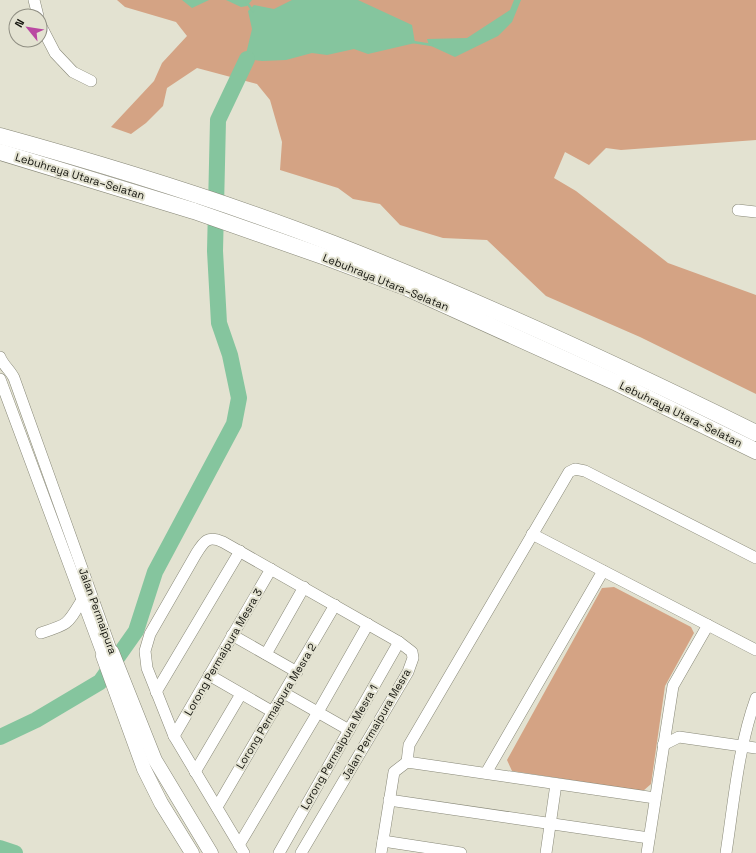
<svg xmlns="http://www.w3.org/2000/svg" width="756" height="853" font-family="'Space Grotesk',sans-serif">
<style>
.green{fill:#d4a384}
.water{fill:#85c59e}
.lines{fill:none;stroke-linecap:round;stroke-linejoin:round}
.stream{stroke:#85c59e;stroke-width:2.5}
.river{stroke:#85c59e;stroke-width:16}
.minor-casing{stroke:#888878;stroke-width:12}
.major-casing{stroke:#888878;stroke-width:15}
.highway-casing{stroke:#888878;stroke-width:17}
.minor{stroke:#fff;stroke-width:11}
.major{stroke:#fff;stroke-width:14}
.highway{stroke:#fff;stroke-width:16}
.labels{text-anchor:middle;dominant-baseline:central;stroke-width:4;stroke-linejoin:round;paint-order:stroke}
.street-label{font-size:11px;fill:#13130d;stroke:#e3e2d1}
</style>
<rect width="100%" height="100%" fill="#e3e2d1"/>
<g class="green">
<polygon points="117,0 756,0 756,140 621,150 606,148 589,165 565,152 554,178 576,191 668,263 756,295 756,394 640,337 546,296 487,240 443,238 400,225 380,204 353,199 338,188 280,170 282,142 270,100 257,84 197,68 167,88 163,106 146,123 131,134 111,127 154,81 162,63 187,36 176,22 125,7"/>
<polygon points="614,587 691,627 694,633 665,686 651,784 643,791 512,771 507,760 602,588"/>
</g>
<g class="water">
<polygon points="182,0 209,0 192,8"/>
<polygon points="226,0 252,0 247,6 241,7"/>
<polygon points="292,0 358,0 412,25 415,43 368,54 354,49 327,55 312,53 286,60 262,61 247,59 246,54 252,29 248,11 254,5 274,9"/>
<polygon points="514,0 521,0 512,22 498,36 455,57 429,45 427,39 467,38 510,10"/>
</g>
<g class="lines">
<g class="stream">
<polyline points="245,0 253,11"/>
<polyline points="413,42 432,45"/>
</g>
<g class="river">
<polyline points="0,737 36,720 100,682 136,631 155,572 234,424 239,398 230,355 219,323 215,251 218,120 247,59"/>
<polyline points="0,848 15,853"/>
</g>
<g class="minor-casing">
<g id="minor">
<polyline points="34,0 38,16"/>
<polyline points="40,24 55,53 73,72 91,81"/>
<polyline points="738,210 756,212"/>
<path d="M0,357C3,365 10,370 14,378L112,652"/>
<polyline points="0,379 103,656"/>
<polyline points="532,534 756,650"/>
<path d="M41,633C69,624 67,625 82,600"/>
<polyline points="232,635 297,672"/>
<polyline points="266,654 304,587"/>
<polyline points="209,675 273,712"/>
<polyline points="156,692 240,551"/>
<polyline points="284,693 349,730"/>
<polyline points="174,736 271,569"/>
<polyline points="663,745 679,737 756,748"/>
<polyline points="407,762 409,745 569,472 575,469 585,471 756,558"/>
<polyline points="195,772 241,694"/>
<polyline points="486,773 603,571"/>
<polyline points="389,800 649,838"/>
<polyline points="217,807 335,605"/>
<polyline points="383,841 461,853"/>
<polyline points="239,845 318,712 368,624"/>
<path d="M244,853L174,736L147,668L145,651L150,634L196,554C204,541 208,535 223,542L399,642L412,652L413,658L408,672L301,853"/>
<polyline points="279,853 399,642"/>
<polyline points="381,853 394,772 407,762 655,798"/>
<polyline points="546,853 556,784"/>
<polyline points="647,853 673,686 708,625"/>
<path d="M726,853C734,801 738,748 756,698"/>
</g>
</g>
<g class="major-casing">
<g id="major">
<polyline points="112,652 155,760 211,853"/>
<polyline points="103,656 144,769 161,803 192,853"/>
</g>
</g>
<g class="highway-casing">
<g id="highway">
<path d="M0,136C113,167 226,202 334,244C478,300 618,365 756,433"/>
<polyline points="0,152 194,211 328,258 405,287 617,383 756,451"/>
</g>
</g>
<use href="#minor" class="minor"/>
<use href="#major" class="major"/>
<use href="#highway" class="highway"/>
</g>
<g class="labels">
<g class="street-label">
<text transform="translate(80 176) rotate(17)">Lebuhraya Utara–Selatan</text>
<text transform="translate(386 282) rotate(22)">Lebuhraya Utara–Selatan</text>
<text transform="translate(681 414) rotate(26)">Lebuhraya Utara–Selatan</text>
<text transform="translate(98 611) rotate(70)">Jalan Permaipura</text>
<text transform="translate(223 652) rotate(-60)">Lorong Permaipura Mesra 3</text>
<text transform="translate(276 706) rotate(-59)">Lorong Permaipura Mesra 2</text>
<text transform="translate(376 724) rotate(-60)">Jalan Permaipura Mesra</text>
<text transform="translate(339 747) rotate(-60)">Lorong Permaipura Mesra 1</text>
</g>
</g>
<g transform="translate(28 28) rotate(300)"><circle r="19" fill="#e3e2d1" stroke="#908f83"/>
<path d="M0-3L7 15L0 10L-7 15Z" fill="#ba48a2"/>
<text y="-6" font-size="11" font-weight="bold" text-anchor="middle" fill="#13130d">N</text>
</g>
</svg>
